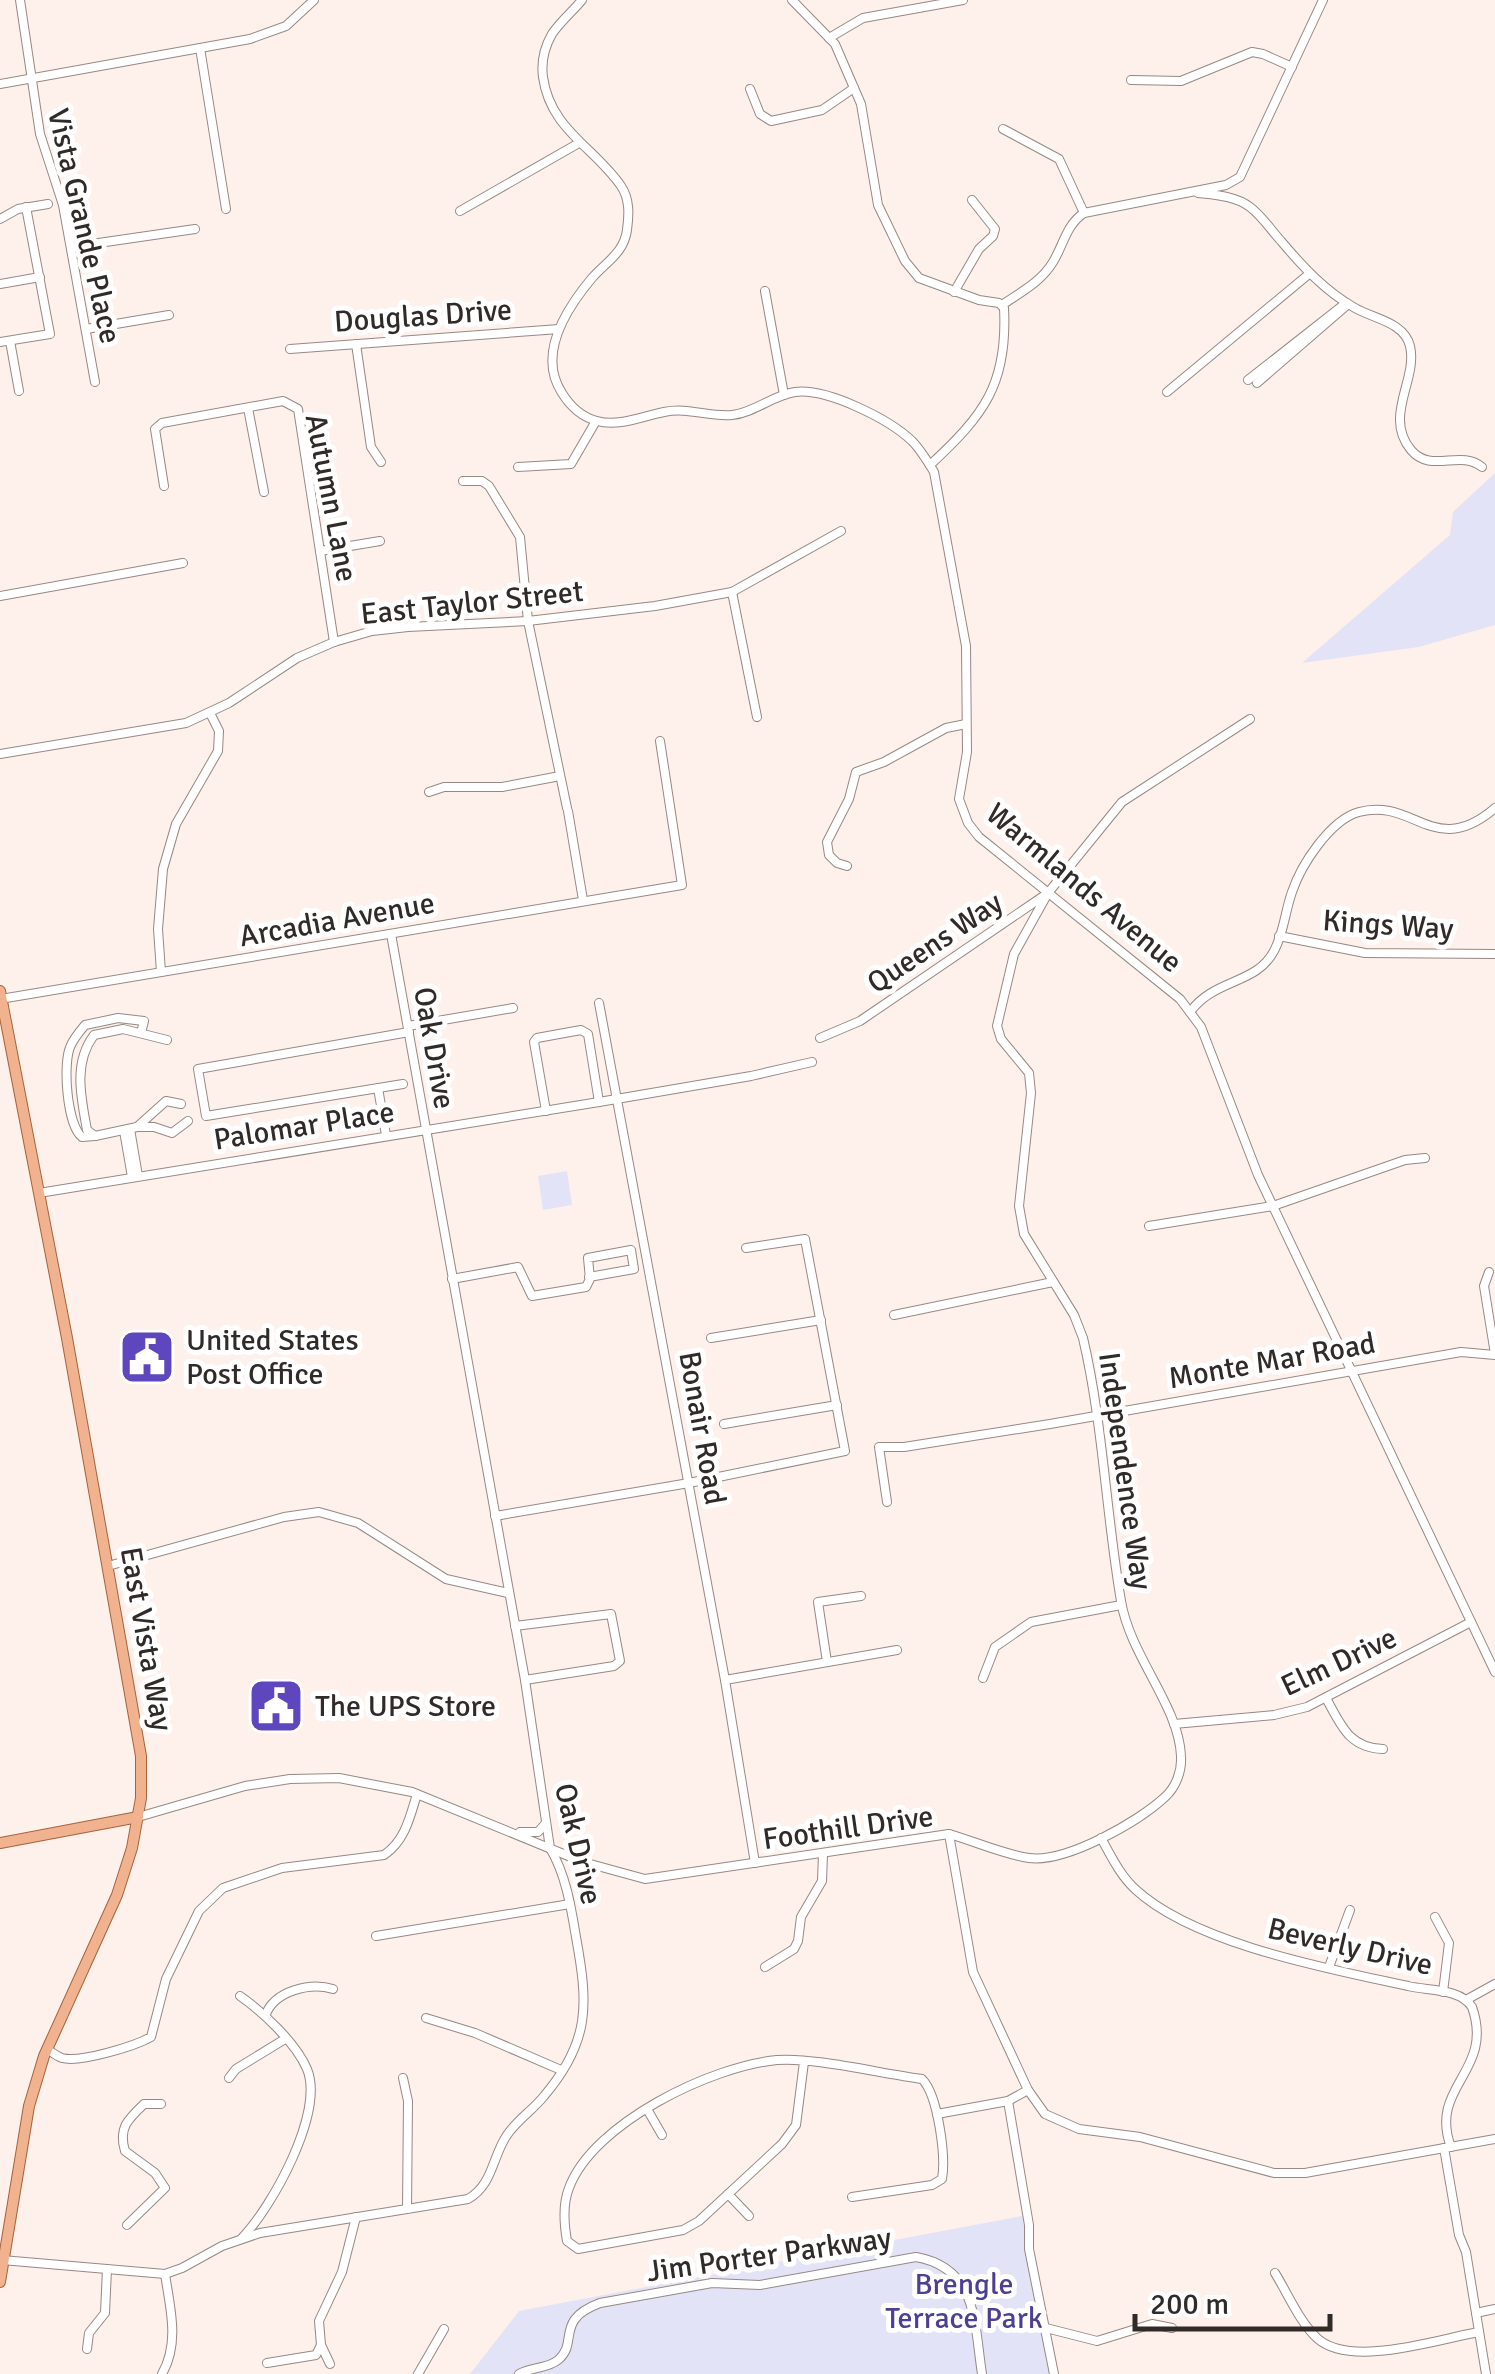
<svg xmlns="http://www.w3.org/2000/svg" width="1495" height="2374" font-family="Signika,sans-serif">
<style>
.green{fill:#e3e3f8}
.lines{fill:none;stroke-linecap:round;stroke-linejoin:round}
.minor-casing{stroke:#968983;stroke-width:10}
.major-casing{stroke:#a7623c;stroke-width:12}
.minor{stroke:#fff;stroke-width:8}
.major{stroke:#f1b290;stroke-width:10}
.labels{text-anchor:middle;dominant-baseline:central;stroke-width:10;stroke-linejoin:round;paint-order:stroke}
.street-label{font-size:30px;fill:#302b29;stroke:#fff}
.poi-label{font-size:30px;fill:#302b29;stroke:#fff;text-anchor:start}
.park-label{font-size:30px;fill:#4d4092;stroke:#fff}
</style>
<rect width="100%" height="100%" fill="#fef0ea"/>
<g class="green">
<polygon points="1495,473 1495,625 1419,647 1302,663 1450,535 1453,512"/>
<polygon points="567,1171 572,1205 543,1210 538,1176"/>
<polygon points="1027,2215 1053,2374 470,2374 519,2311"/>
</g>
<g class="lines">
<g class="minor-casing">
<g id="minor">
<polyline points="20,0 40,134 63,205 95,382"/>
<path d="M582,0C573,11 560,22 552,34C544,48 541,62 543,77C550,129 594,147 621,186C630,199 629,215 627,230C624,253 606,262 592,278C566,309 537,355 562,393C570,406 582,417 597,421C619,427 643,416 664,412C688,407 708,417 732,415C754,413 773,395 795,392C827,388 889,419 912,441C920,449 928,462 934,472L966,646L967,752L959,799L968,823L979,837L1180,999L1201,1027L1258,1175L1495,1672"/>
<path d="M792,0L835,44L861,104L878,205L905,261L919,278L979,300L999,303L1004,308C1008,384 984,415 930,465"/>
<polyline points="829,38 863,18 963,0"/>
<polyline points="200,48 226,209"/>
<polyline points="1131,80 1181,81 1252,52 1263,54 1292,67"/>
<polyline points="0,84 250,39 286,26 314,0"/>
<polyline points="750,89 760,114 771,121 822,110 854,88"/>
<polyline points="1003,129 1059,159 1084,213"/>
<path d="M1198,193C1216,195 1235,196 1250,207C1262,216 1271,230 1281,241C1303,267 1325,291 1355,308C1374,319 1404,322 1410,346C1418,380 1383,416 1411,450C1431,474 1460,449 1482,467"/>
<polyline points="460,211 579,143"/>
<polyline points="0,219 18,209 48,204"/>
<polyline points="71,247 195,229"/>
<polyline points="0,284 40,277"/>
<polyline points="765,291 784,395"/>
<polyline points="954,292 979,249 993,236 995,229 972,200"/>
<path d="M1002,305C1021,292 1041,282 1053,262C1064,244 1066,225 1084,213L1226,185L1240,177L1323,0"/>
<polyline points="86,329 169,315"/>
<polyline points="10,341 19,391"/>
<polyline points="0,342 50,334 26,207"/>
<polyline points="356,344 371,447 381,462"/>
<polyline points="290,349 559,329"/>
<polyline points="1248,380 1346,303"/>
<polyline points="1257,383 1346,306 1346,303"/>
<polyline points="1167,392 1309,274"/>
<polyline points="248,408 264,492"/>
<polyline points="518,467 571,464 596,421"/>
<polyline points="463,481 482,481 489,486 520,537 528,621 567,808"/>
<polyline points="164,486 155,429 162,423 283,401 298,409 334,642"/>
<polyline points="320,551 380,541"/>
<polyline points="732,592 757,717"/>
<polyline points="0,596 183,563"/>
<polyline points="0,754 186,723 229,703 297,658 334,642 372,631 408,627 528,621 655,606 732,592 841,531"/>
<polyline points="429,792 444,787 502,787 560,776"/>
<polyline points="568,811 583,900"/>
<polyline points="847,866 837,863 829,855 827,842 849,799 856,772 884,762 946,728 966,724"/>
<polyline points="1279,936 1365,953 1495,954"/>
<polyline points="161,972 158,929 163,869 176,824 218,751 219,731 210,713"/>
<polyline points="0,999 682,885 660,741"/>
<polyline points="599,1003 725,1680 755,1863"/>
<path d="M1190,1012C1215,978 1256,985 1274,951C1284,933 1285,911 1292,892C1301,865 1330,820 1359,812C1414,797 1434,860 1495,808"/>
<polyline points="408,1026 513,1008"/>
<path d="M141,1033L144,1021L118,1018L85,1025C80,1031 74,1038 71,1045C62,1062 67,1125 82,1137L95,1136L87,1130C81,1097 73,1063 94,1035L123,1029L167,1040"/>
<polyline points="820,1038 860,1021 1048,893 1122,802 1250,719"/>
<polyline points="403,1084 206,1116 198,1069 409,1032"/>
<polyline points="378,1088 386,1135"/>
<polyline points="546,1111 534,1042 537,1038 581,1030 588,1034 599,1102"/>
<polyline points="137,1127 154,1127 172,1133 188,1121"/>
<polyline points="130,1129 138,1176"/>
<polyline points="124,1131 132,1177"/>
<polyline points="95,1136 137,1127 166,1101 181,1104"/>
<polyline points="39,1193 599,1102 751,1076 812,1062"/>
<polyline points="1149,1226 1273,1206 1405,1160 1425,1158"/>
<polyline points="1489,1272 1484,1286 1495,1354"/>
<polyline points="452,1279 518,1267 532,1296 586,1287 590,1279 588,1258 631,1250 634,1269 589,1277"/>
<polyline points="894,1315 1053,1282"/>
<polyline points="711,1338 821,1320"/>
<polyline points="724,1424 837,1405"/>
<polyline points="887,1502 879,1447 904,1447 1050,1424 1461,1352 1495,1355"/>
<polyline points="495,1516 689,1483 845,1451 805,1239 746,1248"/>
<polyline points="108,1566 284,1517 319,1512 358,1523 446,1579 508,1593"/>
<polyline points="515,1626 611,1614 620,1661 614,1666 525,1680"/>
<polyline points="827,1662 818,1602 861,1596"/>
<polyline points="983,1678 995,1647 1031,1622 1121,1605"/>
<polyline points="725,1680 897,1650"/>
<path d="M1326,1698C1341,1725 1349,1748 1383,1749"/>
<polyline points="1174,1724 1274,1715 1307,1707 1471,1622"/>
<polyline points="138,1817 245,1786 290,1779 339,1778 412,1792 583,1862 645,1879 949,1834 973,1972 1028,2090 1045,2114 1079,2129 1140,2137 1274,2173 1305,2173 1495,2139"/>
<polyline points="520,1832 538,1832 546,1823"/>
<path d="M949,1834C974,1841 1002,1854 1029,1858C1066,1863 1138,1822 1165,1797C1176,1787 1182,1771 1181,1756C1179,1706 1130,1656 1121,1601C1106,1514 1103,1423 1083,1338L1074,1315L1024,1234L1019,1206L1031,1093L1029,1073L1001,1039L997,1026L1014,954L1048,893"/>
<path d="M1101,1838C1111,1856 1120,1875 1135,1889C1194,1944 1330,1969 1408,1986C1428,1991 1460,1988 1472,2007C1495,2072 1428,2086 1451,2147"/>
<polyline points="1435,1917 1449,1943 1443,1992"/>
<polyline points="376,1936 570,1904"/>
<polyline points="765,1967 794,1949 798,1941 801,1917 822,1881 823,1854"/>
<polyline points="1329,1967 1350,1910"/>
<path d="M240,1996C263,2012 296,2043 307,2069C325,2112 272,2207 242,2238"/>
<polyline points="1466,2000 1495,1984"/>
<path d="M266,2014C275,1991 310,1982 333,1989"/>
<polyline points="426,2018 475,2033 561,2070"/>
<path d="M47,2049C52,2052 56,2056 62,2058C80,2063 135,2046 151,2037L166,1979L199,1911L223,1888L282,1868L384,1855C405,1841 410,1817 417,1794"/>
<path d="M804,2062L796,2125L782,2144L699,2221L683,2230L578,2249L567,2241C564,2224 563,2203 569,2188C593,2123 712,2066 777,2060C814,2057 882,2074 922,2079C938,2095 946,2156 942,2179L932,2185L852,2197"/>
<polyline points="229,2078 236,2069 285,2039"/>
<polyline points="403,2078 408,2101 407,2209"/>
<polyline points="1008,2101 1029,2225 1029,2249 1054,2374"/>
<polyline points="647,2109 662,2135"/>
<polyline points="937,2114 1008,2101 1028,2090"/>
<polyline points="1444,2148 1459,2235 1466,2252 1486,2374"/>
<polyline points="728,2194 749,2216"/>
<path d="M127,2225L165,2188L155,2173L125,2151C118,2128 128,2119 144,2104H161"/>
<path d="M2,2260L165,2274L182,2268L222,2246L260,2233L468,2199C493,2185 492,2157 507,2135C517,2120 533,2110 544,2096C591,2041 588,2003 576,1937C571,1907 566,1875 550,1848L525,1680L391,934"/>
<path d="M1275,2273C1288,2294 1300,2323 1318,2339C1352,2368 1438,2339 1479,2332"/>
<polyline points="1476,2313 1495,2309"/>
<polyline points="1046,2328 1097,2341 1152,2324 1172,2328"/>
<polyline points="321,2345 330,2364"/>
<polyline points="87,2349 89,2333 105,2313 107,2269"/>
<polyline points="267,2363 316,2355 321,2345 319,2321 342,2272 356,2217"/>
<path d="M162,2374C180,2342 170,2308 165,2274"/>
<polyline points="418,2374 444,2329"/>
<path d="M519,2374C531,2367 547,2369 558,2360C579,2343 554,2320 600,2303L712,2283L760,2285L916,2257C978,2268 974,2323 982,2374"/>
</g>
</g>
<g class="major-casing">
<g id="major">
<polyline points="0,991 67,1338 141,1756 141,1798 132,1848 117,1895 44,2056 29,2106 0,2282"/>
<polyline points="0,1843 138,1817"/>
</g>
</g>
<use href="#minor" class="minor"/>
<use href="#major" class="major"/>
</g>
<defs>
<g id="civic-square" transform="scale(2.875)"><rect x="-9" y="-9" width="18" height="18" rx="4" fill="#5e46bf" stroke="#fff"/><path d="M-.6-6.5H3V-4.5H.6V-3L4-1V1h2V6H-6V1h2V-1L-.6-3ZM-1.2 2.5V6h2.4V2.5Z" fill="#fff"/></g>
</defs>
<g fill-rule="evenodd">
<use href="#civic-square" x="147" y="1357"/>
<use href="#civic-square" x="276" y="1706"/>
</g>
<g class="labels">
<g class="street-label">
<text transform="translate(84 226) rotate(77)">Vista Grande Place</text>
<text transform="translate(423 316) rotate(-4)">Douglas Drive</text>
<text transform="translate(331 498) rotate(79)">Autumn Lane</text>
<text transform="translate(472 603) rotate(-6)">East Taylor Street</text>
<text transform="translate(1084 888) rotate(40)">Warmlands Avenue</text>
<text transform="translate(337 920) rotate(-10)">Arcadia Avenue</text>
<text transform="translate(1388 925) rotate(4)">Kings Way</text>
<text transform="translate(935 943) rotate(-34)">Queens Way</text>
<text transform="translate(434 1048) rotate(80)">Oak Drive</text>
<text transform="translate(304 1126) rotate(-9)">Palomar Place</text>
<text transform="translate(1272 1361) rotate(-10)">Monte Mar Road</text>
<text transform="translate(702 1428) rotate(80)">Bonair Road</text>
<text transform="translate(1125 1471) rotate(82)">Independence Way</text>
<text transform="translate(146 1639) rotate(80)">East Vista Way</text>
<text transform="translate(1339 1662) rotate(-25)">Elm Drive</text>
<text transform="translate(848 1828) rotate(-8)">Foothill Drive</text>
<text transform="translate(578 1844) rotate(77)">Oak Drive</text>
<text transform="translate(1350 1947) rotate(13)">Beverly Drive</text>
<text transform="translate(769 2255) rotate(-8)">Jim Porter Parkway</text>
</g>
<g class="poi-label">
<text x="186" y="1340">United States<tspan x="186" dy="34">Post Office</tspan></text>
<text x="315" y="1706">The UPS Store</text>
</g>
<g class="park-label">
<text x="964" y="2284">Brengle<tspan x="964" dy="34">Terrace Park</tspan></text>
</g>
</g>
<path d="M1135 2314v15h195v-15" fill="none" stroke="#302b29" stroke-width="5"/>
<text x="1150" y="2314" font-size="30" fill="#302b29" stroke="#ffffff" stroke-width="8" paint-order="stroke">200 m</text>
</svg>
